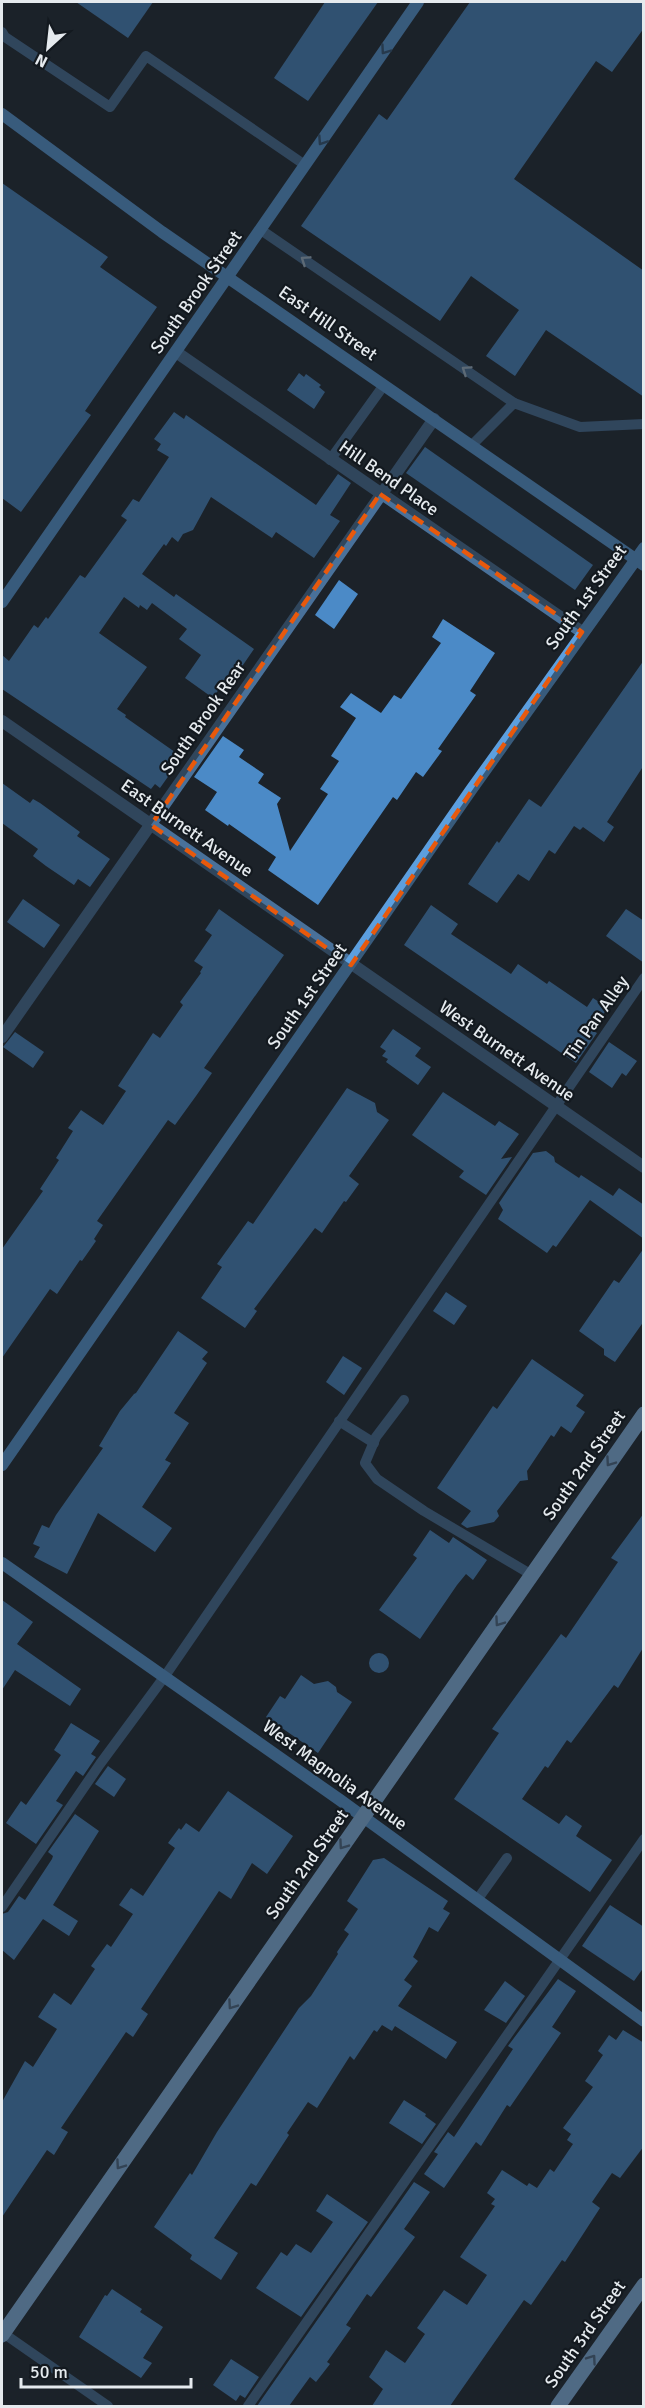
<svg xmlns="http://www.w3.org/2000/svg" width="645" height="2408" font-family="Signika,sans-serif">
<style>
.building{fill:#4b8ac7}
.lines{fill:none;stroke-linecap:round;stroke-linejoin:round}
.lane{stroke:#49719a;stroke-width:10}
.street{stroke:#49719a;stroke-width:12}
.secondary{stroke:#5c9fdf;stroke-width:12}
.primary{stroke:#8fc0f2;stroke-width:15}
.oneway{stroke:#345575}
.oneway2{stroke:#aec0d1}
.oneway3{stroke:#516c88}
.marked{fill:none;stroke:#e8590c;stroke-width:4.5;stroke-dasharray:12 8;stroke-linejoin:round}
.labels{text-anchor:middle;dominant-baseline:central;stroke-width:4.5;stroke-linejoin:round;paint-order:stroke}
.street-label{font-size:18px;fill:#e5eaee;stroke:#13191f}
</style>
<rect width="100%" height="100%" fill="#1c2229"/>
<g class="building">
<polygon points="76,2 153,2 128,38"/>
<polygon points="325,2 378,2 308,101 274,78"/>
<polygon points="470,2 644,2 644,28 612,72 596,61 514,179 644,271 644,397 546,330 515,376 486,356 519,310 471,276 440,321 301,226 379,114 387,120"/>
<polygon points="2,183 108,257 100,267 157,307 85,411 91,415 21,512 2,498"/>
<polygon points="299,373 304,377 306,374 321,385 319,387 325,392 314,409 287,390"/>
<polygon points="174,412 184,419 186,415 316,505 338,474 351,483 330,515 340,521 314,558 276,532 272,538 211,497 193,530 183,534 178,542 172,537 166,546 164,544 142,574 174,597 176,594 254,649 234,678 229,674 213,698 185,678 201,655 179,639 187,629 152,603 147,610 140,605 139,608 124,597 99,633 147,667 117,709 126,715 125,717 182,757 160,788 155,784 151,789 2,689 2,655 9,661 34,625 38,628 46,617 48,619 80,575 85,578 127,520 121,516 133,499 139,502 169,457 157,450 161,444 154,439"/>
<polygon points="425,447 593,565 575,590 406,473"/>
<polygon points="339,580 358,594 334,629 315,615"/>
<polygon points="443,619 495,653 470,691 476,695 438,749 442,751 423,777 416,772 397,800 393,797 318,905 268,870 276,857 229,824 228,826 205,810 217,792 194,777 223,736 244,750 239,757 264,774 258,783 281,798 277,804 290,851 328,794 320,789 339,761 331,756 356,718 340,707 351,693 381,713 394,695 401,699 441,643 432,637"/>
<polygon points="644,660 644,765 607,822 614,827 604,842 583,827 580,830 574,826 555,854 549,850 529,881 518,874 497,903 468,884 497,841 499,843 529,799 541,807"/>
<polygon points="2,783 30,803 33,799 40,803 80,832 77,836 110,859 90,887 78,879 74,885 46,866 33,856 38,849 2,823"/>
<polygon points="23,899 60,925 44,948 7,922"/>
<polygon points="431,905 458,924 451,934 511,974 518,964 547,984 549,981 587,1007 593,998 608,1008 601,1017 604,1019 595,1032 597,1033 576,1063 404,945"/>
<polygon points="219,909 284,955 204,1068 212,1073 196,1096 175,1125 168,1120 97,1221 103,1225 94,1239 96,1241 82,1261 80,1260 57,1294 50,1289 2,1358 2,1249 43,1191 40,1189 59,1160 56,1158 73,1131 68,1128 81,1110 103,1125 126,1091 118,1086 153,1033 160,1038 183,1005 180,1002 201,973 200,972 203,967 194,961 212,935 205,930"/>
<polygon points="626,909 644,921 644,963 606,936"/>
<polygon points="393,1029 421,1048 415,1056 431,1067 418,1085 386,1062 388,1059 382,1056 386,1051 380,1047"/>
<polygon points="15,1032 44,1052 33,1068 3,1047"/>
<polygon points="609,1042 637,1061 626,1076 622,1073 612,1088 589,1072"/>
<polygon points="347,1088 375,1103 377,1112 389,1120 349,1176 359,1184 346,1202 344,1201 322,1233 315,1228 254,1309 257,1311 245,1328 201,1298 222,1267 217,1264 248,1221 253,1224"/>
<polygon points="443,1092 495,1126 499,1121 519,1134 501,1159 512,1157 486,1195 459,1177 464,1171 412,1135"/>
<polygon points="546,1151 554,1157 555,1162 579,1178 581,1175 613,1196 619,1188 644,1205 644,1239 590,1200 556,1247 553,1245 547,1253 498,1219 503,1210 499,1203 533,1153"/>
<polygon points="644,1248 644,1321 615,1362 604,1355 604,1349 579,1331 614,1280 619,1283"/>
<polygon points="446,1292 467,1306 454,1325 433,1311"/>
<polygon points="178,1331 208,1352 202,1359 207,1363 174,1413 189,1423 165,1460 171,1463 142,1507 172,1528 155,1552 98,1513 67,1574 34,1557 40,1547 33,1544 42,1525 49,1528 56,1515 103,1448 99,1446 120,1411 134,1394 136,1393"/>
<polygon points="343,1356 362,1368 344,1395 326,1382"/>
<polygon points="532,1359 584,1395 576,1406 585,1412 571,1433 561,1426 554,1437 551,1435 527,1471 528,1480 520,1481 497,1511 499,1516 494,1522 467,1528 461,1524 471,1511 437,1488 493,1406 497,1409"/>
<polygon points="644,1513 643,1648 618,1688 614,1685 571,1743 567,1740 548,1768 545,1766 522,1799 559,1824 566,1815 582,1826 576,1836 612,1860 590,1892 454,1799 499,1733 492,1729 561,1634 566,1638 618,1562 611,1558"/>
<polygon points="430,1530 449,1543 453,1537 487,1560 473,1580 466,1574 457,1585 420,1639 379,1610 417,1558 413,1555"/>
<polygon points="2,1600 33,1622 17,1644 81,1689 70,1706 15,1670 2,1690"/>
<circle cx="379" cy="1663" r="10"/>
<polygon points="301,1675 314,1684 328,1681 336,1687 337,1692 352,1702 318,1753 266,1717 280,1696 285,1699"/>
<polygon points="71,1723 100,1741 91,1754 96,1757 83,1776 76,1771 56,1801 63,1805 36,1844 6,1823 21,1801 26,1805 61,1755 54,1750"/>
<polygon points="108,1766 126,1779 114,1797 95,1784"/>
<polygon points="228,1791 293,1836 267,1874 252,1863 231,1899 219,1891 141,2009 148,2014 133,2037 126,2032 61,2128 68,2132 54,2155 47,2150 2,2217 2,2102 25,2061 33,2067 57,2029 38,2017 54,1993 71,2005 95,1969 91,1966 107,1944 111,1947 133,1914 119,1905 131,1888 143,1896 175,1848 168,1843 179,1828 181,1830 186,1823 199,1832"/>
<polygon points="75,1814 99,1831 53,1905 78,1921 69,1936 43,1919 14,1960 2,1950 2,1914 8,1912 19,1896 25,1900 52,1859 53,1856 48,1852"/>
<polygon points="384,1858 448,1901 443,1909 450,1913 438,1932 429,1927 413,1957 418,1961 404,1980 412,1986 398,2006 457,2042 446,2059 395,2026 392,2031 382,2025 377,2032 374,2030 354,2060 350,2056 317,2108 308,2102 287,2133 289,2135 256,2186 251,2183 214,2238 238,2253 221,2280 190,2259 192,2255 154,2227 190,2173 192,2175 217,2132 299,2008 311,1996 338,1954 337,1952 349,1934 344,1930 358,1909 347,1901 373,1860"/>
<polygon points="610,1905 644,1927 644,1967 634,1981 582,1946"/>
<polygon points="558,1979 576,1991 552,2027 561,2033 510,2107 507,2105 481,2146 476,2142 444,2188 424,2174 438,2154 434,2152 448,2132 454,2137 513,2049 508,2046"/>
<polygon points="505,1981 525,1996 506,2023 484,2010"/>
<polygon points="623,2030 644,2043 644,2146 620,2178 612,2173 592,2202 600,2208 565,2262 562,2260 531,2305 524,2300 450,2406 372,2406 383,2389 369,2377 386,2350 405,2363 425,2334 417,2328 444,2290 467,2305 487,2275 460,2257 495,2206 491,2204 495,2199 487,2193 502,2170 527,2186 529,2183 537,2188 550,2169 554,2172 573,2144 567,2140 571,2134 563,2128 593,2087 585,2081 603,2055 598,2051 609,2035 616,2040"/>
<polygon points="404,2100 426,2114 425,2116 436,2124 422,2144 389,2123"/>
<polygon points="414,2182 430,2192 404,2229 415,2237 371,2297 367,2294 346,2325 351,2328 327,2362 330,2364 316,2382 310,2377 289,2406 257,2406"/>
<polygon points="327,2194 368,2222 301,2317 256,2288 281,2252 287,2256 296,2244 311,2253 333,2222 316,2211"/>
<polygon points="112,2289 142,2309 140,2312 163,2327 143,2358 152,2363 141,2378 79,2337 105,2295 107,2296"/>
<polygon points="231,2359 259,2377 245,2398 240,2395 236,2401 213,2385"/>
</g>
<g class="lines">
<g class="lane">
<polyline points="2,32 5,37 110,107 146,56 305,165"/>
<polyline points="261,230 514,403"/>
<polyline points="472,445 514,403 580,427 644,424"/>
<polyline points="330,460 384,385"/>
<polyline points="404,1400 376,1437 365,1463 377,1479 424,1511 532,1575"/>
<polyline points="339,1421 374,1443"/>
<polyline points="477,1900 507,1858"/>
<polyline points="2,1907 100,1764 165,1676 644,978"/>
<polyline points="3,2333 108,2406"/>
<polyline points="248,2406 644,1839"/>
</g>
<g class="street">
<polyline points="176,352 582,632"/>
<polyline points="2,721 644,1167"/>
<polyline points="2,1037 434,419"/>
</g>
<g class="secondary">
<polyline points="2,114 162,232 644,565"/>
<polyline points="2,602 418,2"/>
<polyline points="2,1465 471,790 644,548"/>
<polyline points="2,1563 340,1800 644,2021"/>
</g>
<g class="primary">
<polyline points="2,2335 644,1414"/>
<polyline points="558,2406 644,2285"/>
</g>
</g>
<defs><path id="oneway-chevron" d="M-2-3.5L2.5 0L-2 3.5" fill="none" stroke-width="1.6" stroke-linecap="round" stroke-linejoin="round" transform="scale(1.5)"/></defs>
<g class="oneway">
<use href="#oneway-chevron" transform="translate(385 50) rotate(125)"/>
<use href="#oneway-chevron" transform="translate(322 141) rotate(124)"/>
</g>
<g class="oneway2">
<use href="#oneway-chevron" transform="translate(305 260) rotate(-146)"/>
<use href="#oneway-chevron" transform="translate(466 370) rotate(-146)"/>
</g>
<g class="oneway3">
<use href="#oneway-chevron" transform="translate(610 1462) rotate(125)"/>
<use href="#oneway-chevron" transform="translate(499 1622) rotate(125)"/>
<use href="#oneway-chevron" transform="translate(343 1845) rotate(125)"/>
<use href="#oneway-chevron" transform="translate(232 2005) rotate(125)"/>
<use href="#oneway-chevron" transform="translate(120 2165) rotate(125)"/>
<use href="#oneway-chevron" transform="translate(592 2359) rotate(-55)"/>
</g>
<path d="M0 0H645V2408H0ZM380,494L582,632L351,965L151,825Z" fill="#1c2229" fill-opacity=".55" fill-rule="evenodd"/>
<path class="marked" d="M380,494L582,632L351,965L151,825Z"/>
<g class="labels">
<g class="street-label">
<text transform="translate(196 292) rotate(-55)">South Brook Street</text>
<text transform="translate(328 323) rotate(35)">East Hill Street</text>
<text transform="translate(389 478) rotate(35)">Hill Bend Place</text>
<text transform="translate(586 597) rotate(-54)">South 1st Street</text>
<text transform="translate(203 718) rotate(-55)">South Brook Rear</text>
<text transform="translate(187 828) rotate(35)">East Burnett Avenue</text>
<text transform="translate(307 996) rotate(-55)">South 1st Street</text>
<text transform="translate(596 1018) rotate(-55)">Tin Pan Alley</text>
<text transform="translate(507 1051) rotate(35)">West Burnett Avenue</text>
<text transform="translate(584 1465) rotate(-55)">South 2nd Street</text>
<text transform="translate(335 1775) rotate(36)">West Magnolia Avenue</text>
<text transform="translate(307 1864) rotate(-55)">South 2nd Street</text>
<text transform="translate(585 2334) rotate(-55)">South 3rd Street</text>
</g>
</g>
<rect width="645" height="2408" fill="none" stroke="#e5eaee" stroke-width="6"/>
<g transform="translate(48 48) rotate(207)" stroke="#13191f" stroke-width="4.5" paint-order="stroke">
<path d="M0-4.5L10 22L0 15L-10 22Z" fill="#e5eaee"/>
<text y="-9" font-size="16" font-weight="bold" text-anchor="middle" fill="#e5eaee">N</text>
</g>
<path d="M21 2378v9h170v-9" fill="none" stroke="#e5eaee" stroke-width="3"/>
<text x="30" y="2378" font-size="18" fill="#e5eaee" stroke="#13191f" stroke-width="4.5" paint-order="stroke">50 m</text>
</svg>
